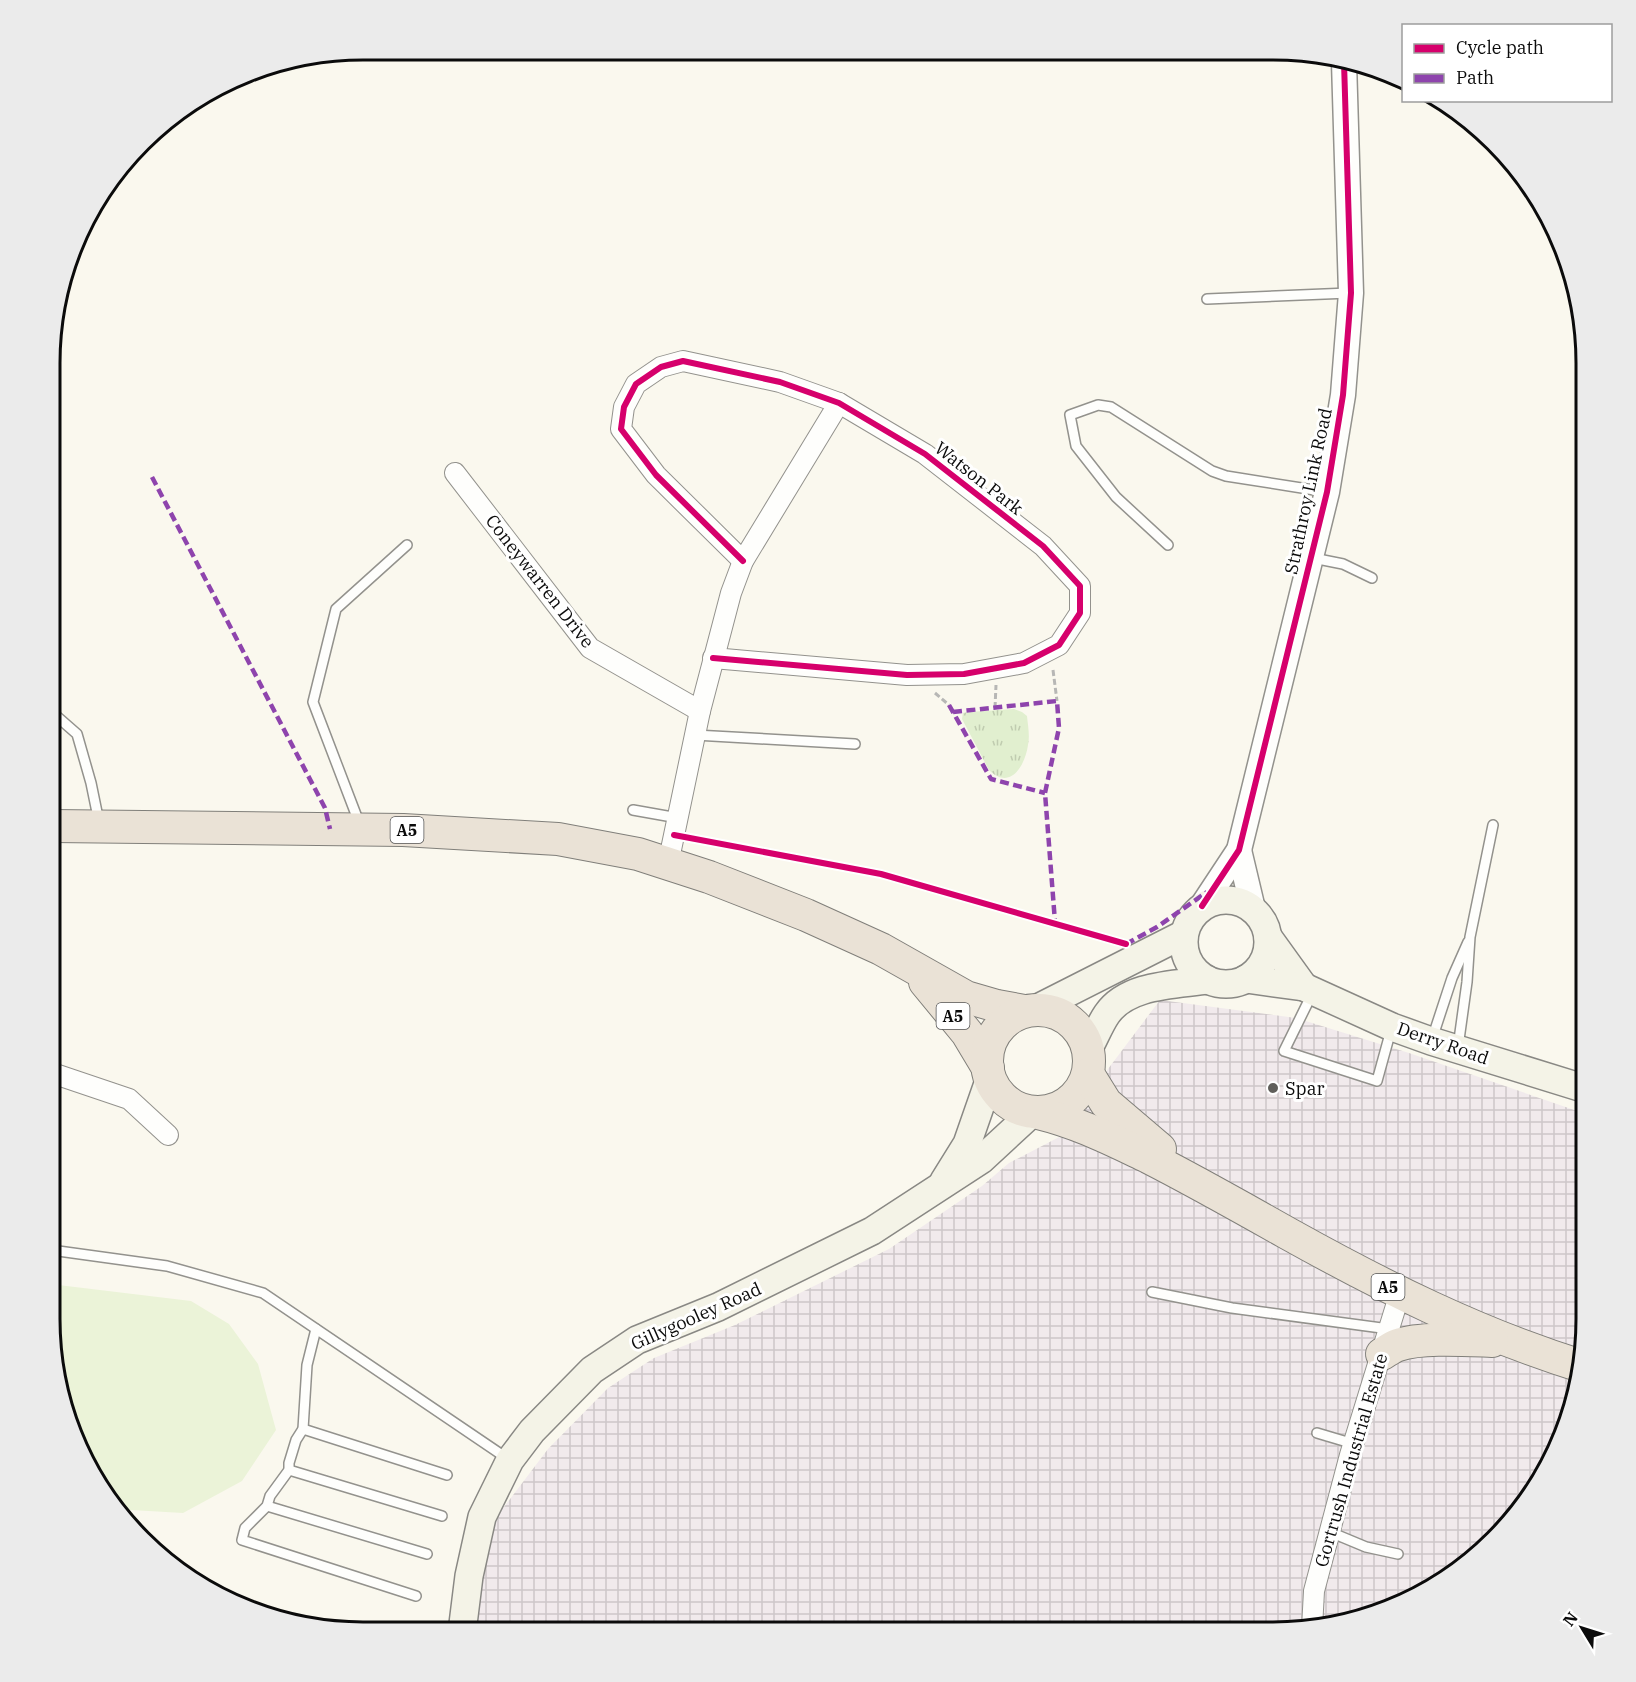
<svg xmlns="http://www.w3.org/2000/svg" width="1636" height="1682" font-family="'IBM Plex Serif',serif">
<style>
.industrial{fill:url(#industrial-grid)}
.park{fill:url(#park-tufts)}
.pitch{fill:#ebf3d8}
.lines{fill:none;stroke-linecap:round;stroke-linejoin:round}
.service-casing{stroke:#93928d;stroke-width:12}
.minor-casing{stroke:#93928d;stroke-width:22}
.tertiary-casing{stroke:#93928d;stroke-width:27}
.secondary-casing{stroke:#898884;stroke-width:30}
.trunk-casing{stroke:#807f7a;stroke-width:34}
.path{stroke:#b7b7b5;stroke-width:3;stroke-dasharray:6 3;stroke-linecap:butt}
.service{stroke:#fefefc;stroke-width:9}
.minor{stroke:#fefefc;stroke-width:20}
.tertiary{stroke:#fefefc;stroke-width:24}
.secondary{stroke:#f4f3e7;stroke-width:27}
.trunk{stroke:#eae2d6;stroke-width:32}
.quiet{stroke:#8e44ad;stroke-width:4.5;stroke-dasharray:9 4.5;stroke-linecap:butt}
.cycleway-casing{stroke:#fff;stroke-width:10}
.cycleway{stroke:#d6006c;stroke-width:6}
.poi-dot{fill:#5f5e5a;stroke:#fff;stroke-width:2}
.labels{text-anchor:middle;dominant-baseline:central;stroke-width:6;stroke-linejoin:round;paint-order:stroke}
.shield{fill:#fff;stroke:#545454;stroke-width:1.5}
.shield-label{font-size:16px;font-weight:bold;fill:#0b0b0b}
.street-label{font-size:18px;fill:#0b0b0b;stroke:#fff}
.poi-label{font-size:18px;fill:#0b0b0b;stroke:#fff;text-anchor:start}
.rim{fill:none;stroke:#0b0b0b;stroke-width:3}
</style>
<defs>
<pattern id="industrial-grid" width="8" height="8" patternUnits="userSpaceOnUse" patternTransform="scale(1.5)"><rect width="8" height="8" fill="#f1eaec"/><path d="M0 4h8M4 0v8" fill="none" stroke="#cdc7c9"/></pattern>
<pattern id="park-tufts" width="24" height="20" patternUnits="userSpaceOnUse" patternTransform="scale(1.5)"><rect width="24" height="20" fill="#e1efcf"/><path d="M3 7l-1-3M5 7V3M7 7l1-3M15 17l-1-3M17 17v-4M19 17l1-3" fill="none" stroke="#c0ccb0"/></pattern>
</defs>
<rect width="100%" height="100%" fill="#faf8ee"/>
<polygon class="industrial" points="1160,1000 1296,1018 1409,1053 1586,1114 1586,1339 1576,1400 1545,1475 1463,1568 1374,1616 1293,1632 470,1632 488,1528 548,1449 608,1388 654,1358 735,1325 889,1249 982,1186 1009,1163 1065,1134 1108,1069"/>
<path class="park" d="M1014,709L1022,712L1027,716C1028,726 1030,736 1028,745C1025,766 1010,791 989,770L962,719L963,713L969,712Z"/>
<polygon class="pitch" points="50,1284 191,1301 229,1324 258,1364 276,1430 242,1481 183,1513 114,1509 66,1420 50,1339"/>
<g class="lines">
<g class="service-casing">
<g id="service">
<polyline points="1207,299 1349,293"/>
<polyline points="1168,545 1116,497 1076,446 1070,415 1098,405 1111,407 1212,471 1226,476 1327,492"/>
<polyline points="1313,558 1343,564 1372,578"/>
<polyline points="53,713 77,734 91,783 99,822"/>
<polyline points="695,735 855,744"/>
<polyline points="633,810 678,818"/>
<polyline points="360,825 313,702 336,609 407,545"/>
<polyline points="1312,994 1284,1051 1377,1081 1391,1030"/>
<polyline points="1432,1039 1452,978 1468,942"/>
<polyline points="1458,1047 1467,982 1470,937 1493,825"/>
<polyline points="51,1250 167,1266 263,1293 508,1459"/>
<polyline points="1152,1292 1232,1308 1389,1329"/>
<polyline points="316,1329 307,1365 303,1429 296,1440 289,1463 289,1470 270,1496 267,1506 245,1528 242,1540 416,1596"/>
<polyline points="303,1429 447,1475"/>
<polyline points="1317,1433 1354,1444"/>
<polyline points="289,1470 442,1516"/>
<polyline points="267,1506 427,1554"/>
<polyline points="1330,1532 1366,1547 1398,1554"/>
</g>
</g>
<g class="minor-casing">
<g id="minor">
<polyline points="455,473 590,648 700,711"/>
<polyline points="713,658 907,675 964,674 1024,663 1059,645 1080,613 1080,586 1043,546 925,454 839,403 780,382 683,361 661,367 636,384 624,407 621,429 656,475 743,561"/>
<polyline points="668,864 700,711 731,593 743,561 839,403"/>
<polyline points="52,1073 129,1099 168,1135"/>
<polyline points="1312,1628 1314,1591 1350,1455 1400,1293"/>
</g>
</g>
<g class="tertiary-casing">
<g id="tertiary">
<polyline points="1239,850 1253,909"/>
<polyline points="1202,906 1239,850 1327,492 1343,395 1351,293 1344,62"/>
</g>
</g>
<g class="secondary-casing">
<g id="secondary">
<circle cx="1226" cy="942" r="42"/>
<polyline points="1268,937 1304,987"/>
<polyline points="1246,979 1304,987 1392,1027 1431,1041 1586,1089"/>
<polyline points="1034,1010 1184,934"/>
<path d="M1089,1048C1095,1037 1100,1024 1107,1014C1128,984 1175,985 1208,980"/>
<polyline points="944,1181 967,1144 990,1078"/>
<polyline points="462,1632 469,1576 482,1517 510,1460 532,1431 592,1370 637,1340 718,1307 872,1231 981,1160 1033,1112"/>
</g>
</g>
<g class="trunk-casing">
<g id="trunk">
<polyline points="53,826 403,830 558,839 638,854 709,877 806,915 881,949 966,997 997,1006 1024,1011"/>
<polyline points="925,982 967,1033 988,1068"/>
<circle cx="1038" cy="1061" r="51"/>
<polyline points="1088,1074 1106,1103 1160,1149"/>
<path d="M1038,1113C1079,1123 1110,1139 1148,1157C1195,1181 1241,1207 1287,1233C1382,1286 1478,1334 1581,1366"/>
<path d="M1382,1354C1387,1351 1392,1347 1398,1345C1421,1337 1466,1340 1492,1341"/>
</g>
</g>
<g class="path">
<polyline points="1053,670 1057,701"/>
<polyline points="935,693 949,705"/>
<polyline points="995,708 996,685"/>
</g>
<use href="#service" class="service"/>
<use href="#minor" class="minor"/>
<use href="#tertiary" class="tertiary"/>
<use href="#secondary" class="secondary"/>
<use href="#trunk" class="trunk"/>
<g class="quiet">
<polyline points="152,477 325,808 330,829"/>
<polyline points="949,705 991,779 1045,793"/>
<polyline points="953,712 1057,701 1059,728 1045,793 1055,922"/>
<polyline points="1126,944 1157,927 1207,892"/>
</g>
<g class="cycleway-casing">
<g id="cycleway">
<polyline points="713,658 907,675 964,674 1024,663 1059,645 1080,613 1080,586 1043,546 925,454 839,403 780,382 683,361 661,367 636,384 624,407 621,429 656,475 743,561"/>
<polyline points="674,835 881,874 1126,944"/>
<polyline points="1202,906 1239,850 1327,492 1343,395 1351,293 1344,62"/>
</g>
</g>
<use href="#cycleway" class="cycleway"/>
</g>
<circle class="poi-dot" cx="1273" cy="1088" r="6"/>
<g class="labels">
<g class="shield">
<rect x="390.5" y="817" width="33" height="26" rx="4.5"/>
<rect x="936.5" y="1003" width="33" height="26" rx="4.5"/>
<rect x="1371.5" y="1274" width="33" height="26" rx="4.5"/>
</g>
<g class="shield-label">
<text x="407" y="830">A5</text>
<text x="953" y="1016">A5</text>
<text x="1388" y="1287">A5</text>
</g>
<g class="street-label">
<text transform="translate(979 478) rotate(38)">Watson Park</text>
<text transform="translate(1308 491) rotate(-78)">Strathroy Link Road</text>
<text transform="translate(540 581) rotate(52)">Coneywarren Drive</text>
<text transform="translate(1443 1043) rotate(19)">Derry Road</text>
<text transform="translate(696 1316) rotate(-24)">Gillygooley Road</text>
<text transform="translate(1351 1460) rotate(-74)">Gortrush Industrial Estate</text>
</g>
<g class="poi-label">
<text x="1285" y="1088">Spar</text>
</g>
</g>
<path d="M0 0H1636V1682H0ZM363 60H1273A303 303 0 0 1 1576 363V1319A303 303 0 0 1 1273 1622H363A303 303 0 0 1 60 1319V363A303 303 0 0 1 363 60Z" fill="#ebebeb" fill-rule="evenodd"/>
<path class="rim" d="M363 60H1273A303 303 0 0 1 1576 363V1319A303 303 0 0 1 1273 1622H363A303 303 0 0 1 60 1319V363A303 303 0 0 1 363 60Z"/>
<rect x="1402" y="24" width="210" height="78" fill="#ffffff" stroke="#9d9d9d" stroke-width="1.5"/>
<rect x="1414" y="44" width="30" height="9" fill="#d6006c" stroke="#9d9d9d" stroke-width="1.5"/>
<text x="1456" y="54" font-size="18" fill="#0b0b0b">Cycle path</text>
<rect x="1414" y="74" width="30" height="9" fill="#8e44ad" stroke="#9d9d9d" stroke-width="1.5"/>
<text x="1456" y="84" font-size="18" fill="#0b0b0b">Path</text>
<g transform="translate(1582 1628) rotate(308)" stroke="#ffffff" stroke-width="4.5" paint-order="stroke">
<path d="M0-4.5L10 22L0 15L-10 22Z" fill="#0b0b0b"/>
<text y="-9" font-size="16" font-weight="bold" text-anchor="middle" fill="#0b0b0b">N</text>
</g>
</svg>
